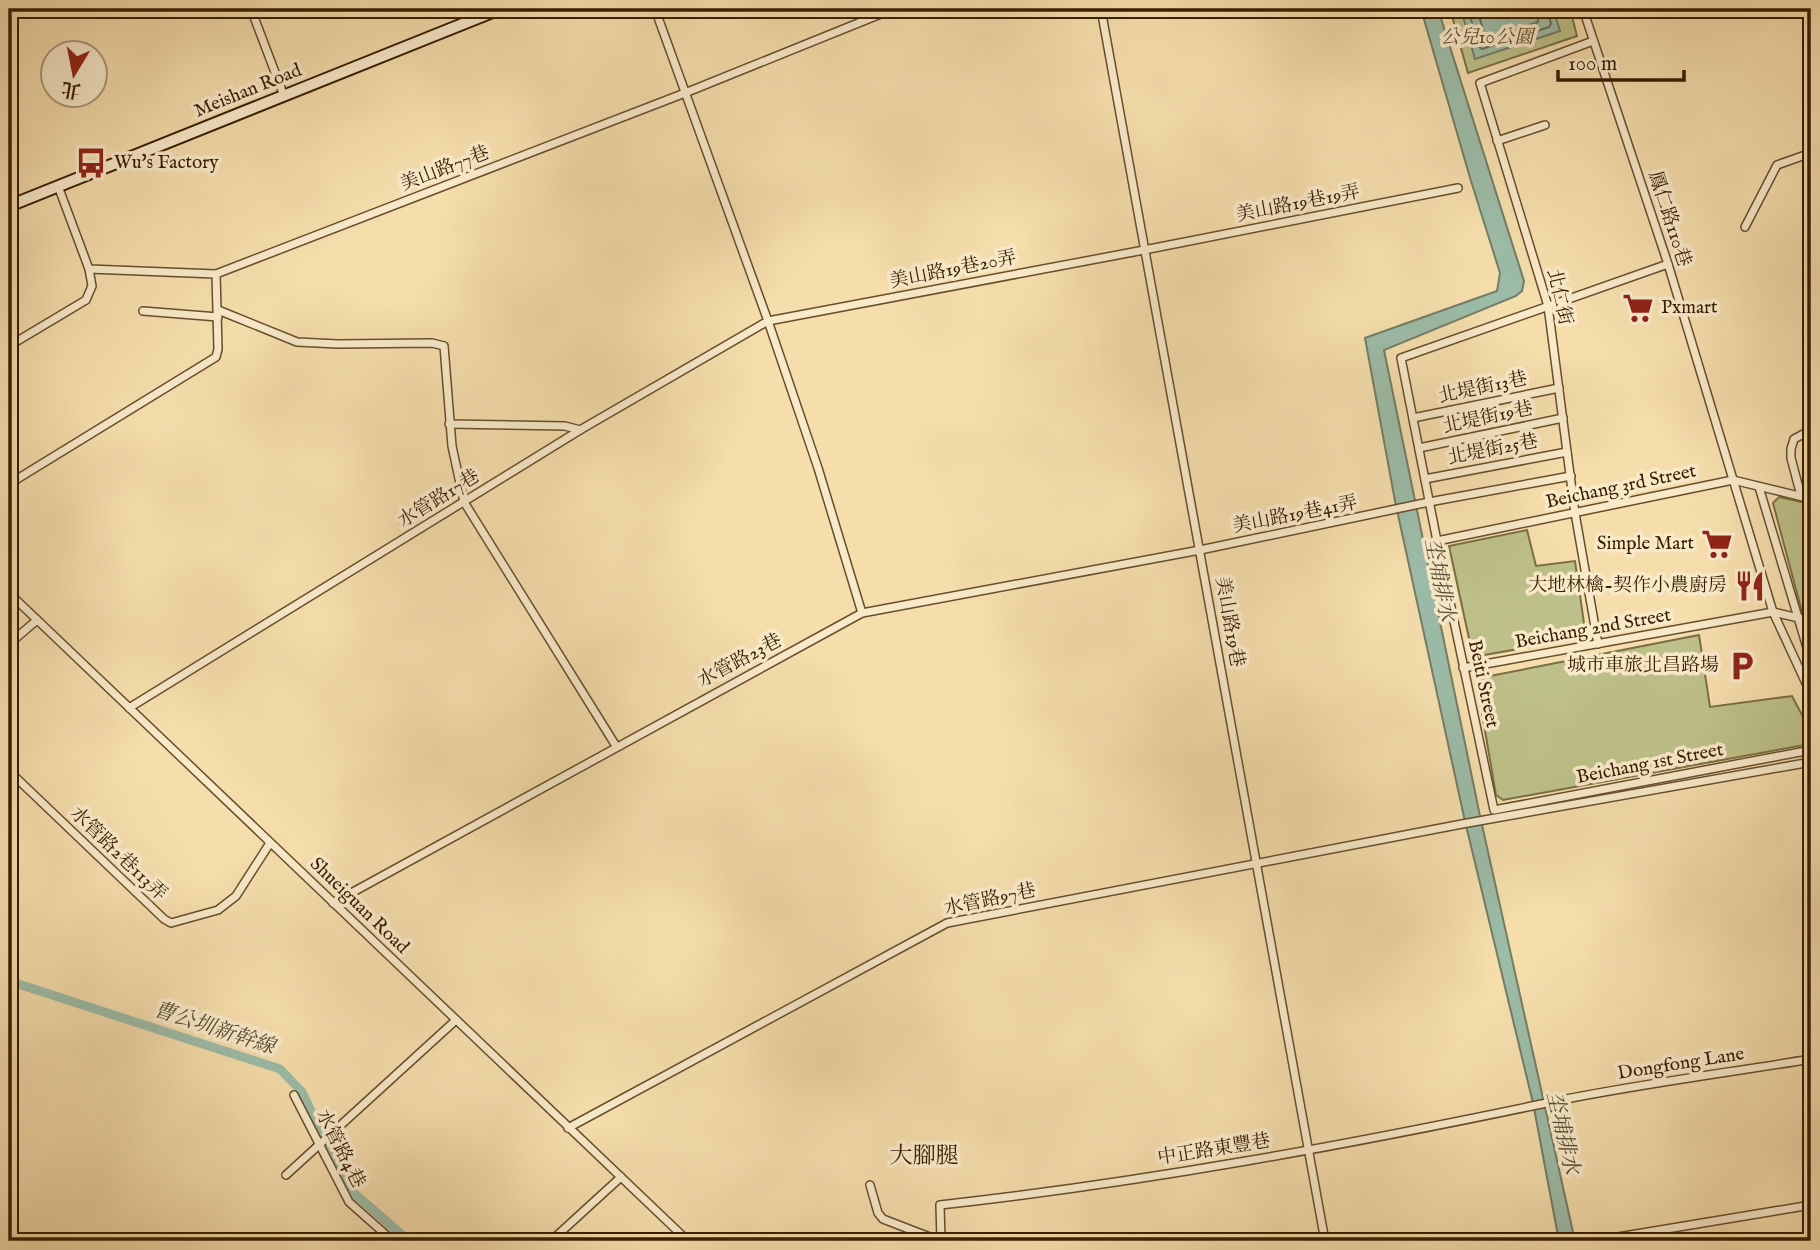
<svg xmlns="http://www.w3.org/2000/svg" width="1820" height="1250" font-family="'IM FELL English','Noto Serif TC',serif">
<style>
.green{fill:#bdc088;stroke:#7a6f44;stroke-width:2}
.water{fill:#9cbca8;stroke:#747d65;stroke-width:2}
.lines{fill:none;stroke-linecap:round;stroke-linejoin:round}
.shore{stroke:#6a6d54;stroke-width:2}
.canal{stroke:#9cbca8;stroke-width:9}
.street-casing{stroke:#674e2b;stroke-width:10}
.secondary-casing{stroke:#381e00;stroke-width:14}
.street{stroke:#f8e9c9;stroke-width:7}
.secondary{stroke:#f8e9c9;stroke-width:10}
.labels{text-anchor:middle;dominant-baseline:central;stroke-width:7;stroke-linejoin:round;paint-order:stroke}
.park-label{font-size:19px;font-style:italic;fill:#604f29;stroke:#f8e9c9}
.street-label{font-size:19px;fill:#381e00;stroke:#f8e9c9}
.poi-label{font-size:19px;fill:#381e00;stroke:#f8e9c9;text-anchor:end}
.water-label{font-size:21px;font-style:italic;fill:#564d32;stroke:#f8e9c9}
.quarter-label{font-size:23px;fill:#381e00;stroke:#f8e9c9}
</style>
<rect width="100%" height="100%" fill="#f5ddac"/>
<filter id="stains"><feTurbulence type="fractalNoise" baseFrequency=".00286" numOctaves="4"/><feColorMatrix values="0 0 0 0 .2 0 0 0 0 .09 0 0 0 0 .02 0 0 0 .5 -.17"/></filter>
<radialGradient id="worn" r=".72"><stop offset=".6" stop-color="#630" stop-opacity="0"/><stop offset="1" stop-color="#630" stop-opacity=".3"/></radialGradient>
<g class="green">
<polygon points="1450,9 1570,9 1577,36 1468,73"/>
<polygon points="1779,497 1811,504 1811,616 1802,612 1773,503"/>
<polygon points="1527,530 1536,566 1575,561 1586,637 1473,657 1449,546"/>
<polygon points="1699,635 1710,707 1792,696 1811,732 1810,744 1503,800 1496,795 1477,684 1485,677"/>
</g>
<g class="water">
<polygon points="1421,9 1438,9 1524,281 1522,291 1516,296 1384,350 1480,816 1575,1241 1559,1241 1533,1103 1464,817 1395,501 1365,338 1497,291 1500,273 1471,181"/>
<polygon points="1461,9 1553,9 1560,31 1475,59"/>
</g>
<g class="lines">
<g class="shore">
<polyline points="1468,9 1479,47 1482,49 1549,27 1551,24 1547,9"/>
<polyline points="1477,9 1485,36 1488,38 1538,22 1538,9"/>
</g>
<polyline class="canal" points="9,981 280,1069 302,1092 348,1188 409,1241"/>
<g class="street-casing">
<g id="street">
<polyline points="251,9 284,96"/>
<polyline points="655,9 768,321 818,468 862,613"/>
<polyline points="1101,9 1325,1241"/>
<polyline points="1583,9 1668,264 1773,612 1811,694"/>
<polyline points="1593,41 1480,83 1548,306 1575,513 1598,644"/>
<polyline points="1497,141 1545,125"/>
<polyline points="58,186 89,269 216,274"/>
<polyline points="1745,227 1777,165 1811,153"/>
<polyline points="1668,264 1401,358 1437,541 1494,810 1811,750"/>
<polyline points="218,310 297,342 338,344 432,343 444,346 452,446 464,502 616,746"/>
<polyline points="143,311 218,317"/>
<polyline points="9,346 86,300 92,286 89,269"/>
<polyline points="1413,418 1559,388"/>
<polyline points="449,424 565,426 580,430"/>
<polyline points="1419,448 1563,418"/>
<polyline points="1425,479 1567,452"/>
<polyline points="9,484 216,357 218,349 216,274 685,93 893,9"/>
<polyline points="1759,487 1811,661"/>
<polyline points="1801,496 1791,458 1791,449 1794,439 1811,430"/>
<polyline points="1437,541 1733,480 1811,499"/>
<polyline points="9,593 688,1241"/>
<polyline points="9,644 37,620"/>
<polyline points="1463,668 1773,612 1811,621"/>
<polyline points="129,708 580,430 768,321 1144,250 1458,188"/>
<polyline points="9,771 164,919 171,923 218,910 236,896 270,843"/>
<polyline points="333,903 862,613 1200,550 1429,502 1571,476"/>
<polyline points="294,1095 349,1202 393,1241"/>
<polyline points="568,1128 947,923 1462,824 1811,762"/>
<polyline points="286,1175 456,1020"/>
<polyline points="870,1185 878,1213 883,1219 940,1241"/>
<polyline points="551,1241 621,1177"/>
<path d="M941,1241L940,1205C1147,1182 1352,1144 1556,1101C1640,1084 1726,1073 1811,1059"/>
<polyline points="1594,1241 1811,1205"/>
</g>
</g>
<g class="secondary-casing">
<polyline id="secondary" points="9,206 500,9"/>
</g>
<use href="#street" class="street"/>
<use href="#secondary" class="secondary"/>
</g>
<defs>
<g id="bus-bare" transform="scale(2.415)"><path d="M-5-6H5V4H4V6H2V4H-2V6H-4V4H-5ZM-3.5-4V0h7V-4ZM-3.5 1.2v1.5H-2V1.2ZM2 1.2v1.5H3.5V1.2Z" fill="#8f2418" stroke="#f8e9c9" stroke-width="2.5" paint-order="stroke"/></g>
<g id="supermarket-bare" transform="scale(2.415)"><path d="M-6-5.5h2.5l.6 2H6L4.5 2H-2.5L-4.4-4H-6ZM-1.5 3.2a1.3 1.3 0 1 0 .1 0ZM3 3.2a1.3 1.3 0 1 0 .1 0Z" fill="#8f2418" stroke="#f8e9c9" stroke-width="2.5" paint-order="stroke"/></g>
<g id="restaurant-bare" transform="scale(2.415)"><path d="M-5-6h1v4h1v-4h1v4h1v-4h1v5L-1.5 .5V6h-2V.5L-5-1ZM5-6V6H3V1.5H1.5Q1.5-4 5-6Z" fill="#8f2418" stroke="#f8e9c9" stroke-width="2.5" paint-order="stroke"/></g>
<g id="parking-bare" transform="scale(2.415)"><path d="M-3.5-5.5H1a3.5 3.5 0 0 1 0 7H-1V5.5H-3.5ZM-1-3.4V-.6H.8a1.4 1.4 0 0 0 0-2.8Z" fill="#8f2418" stroke="#f8e9c9" stroke-width="2.5" paint-order="stroke"/></g>
</defs>
<g fill-rule="evenodd">
<use href="#bus-bare" x="91" y="163"/>
<use href="#supermarket-bare" x="1638" y="308"/>
<use href="#supermarket-bare" x="1717" y="544"/>
<use href="#restaurant-bare" x="1750" y="586"/>
<use href="#parking-bare" x="1742" y="666"/>
</g>
<g class="labels">
<g class="park-label">
<text x="1487" y="38">公兒10公園</text>
</g>
<g class="street-label">
<text transform="translate(248 91) rotate(-22)">Meishan Road</text>
<text transform="translate(445 169) rotate(-21)">美山路77巷</text>
<text transform="translate(1298 204) rotate(-11)">美山路19巷19弄</text>
<text transform="translate(1669 219) rotate(72)">鳳仁路110巷</text>
<text transform="translate(953 270) rotate(-11)">美山路19巷20弄</text>
<text transform="translate(1559 297) rotate(77)">北仁街</text>
<text transform="translate(1483 388) rotate(-12)">北堤街13巷</text>
<text transform="translate(1488 418) rotate(-12)">北堤街19巷</text>
<text transform="translate(1493 450) rotate(-11)">北堤街25巷</text>
<text transform="translate(1621 487) rotate(-12)">Beichang 3rd Street</text>
<text transform="translate(439 499) rotate(-32)">水管路17巷</text>
<text transform="translate(1295 515) rotate(-11)">美山路19巷41弄</text>
<text transform="translate(1229 622) rotate(80)">美山路19巷</text>
<text transform="translate(1593 629) rotate(-10)">Beichang 2nd Street</text>
<text transform="translate(740 661) rotate(-28)">水管路23巷</text>
<text transform="translate(1483 684) rotate(78)">Beiti Street</text>
<text transform="translate(1650 764) rotate(-11)">Beichang 1st Street</text>
<text transform="translate(118 854) rotate(44)">水管路2巷113弄</text>
<text transform="translate(990 900) rotate(-12)">水管路97巷</text>
<text transform="translate(359 906) rotate(44)">Shueiguan Road</text>
<text transform="translate(1681 1064) rotate(-9)">Dongfong Lane</text>
<text transform="translate(340 1149) rotate(63)">水管路4巷</text>
<text transform="translate(1214 1150) rotate(-9)">中正路東豐巷</text>
</g>
<g class="poi-label">
<text x="114" y="163" text-anchor="start">Wu's Factory</text>
<text x="1661" y="308" text-anchor="start">Pxmart</text>
<text x="1694" y="544">Simple Mart</text>
<text x="1727" y="586">大地林檎-契作小農廚房</text>
<text x="1719" y="666">城市車旅北昌路場</text>
</g>
<g class="water-label">
<text transform="translate(1439 580) rotate(79)">坔埔排水</text>
<text transform="translate(214 1029) rotate(18)">曹公圳新幹線</text>
<text transform="translate(1562 1133) rotate(77)">坔埔排水</text>
</g>
<g class="quarter-label">
<text x="924" y="1156">大腳腿</text>
</g>
</g>
<rect width="1820" height="1250" fill="none" stroke="#f5ddac" stroke-width="35"/>
<rect x="10" y="10" width="1799" height="1229" fill="none" stroke="#381e00" stroke-width="3.5"/>
<rect x="18" y="18" width="1785" height="1215" fill="none" stroke="#381e00" stroke-width="2"/>
<g transform="translate(74 74) rotate(190)"><circle r="33" fill="#f8e9c9" stroke="#ab9879" stroke-width="2"/>
<path d="M0-5L12 26L0 18L-12 26Z" fill="#8f2418"/>
<text y="-10" font-size="19" font-weight="bold" text-anchor="middle" fill="#381e00">北</text>
</g>
<path d="M1558 70v10h126v-10" fill="none" stroke="#381e00" stroke-width="3.5"/>
<text x="1568" y="70" font-size="21" fill="#381e00" stroke="#f8e9c9" stroke-width="5" paint-order="stroke">100 m</text>
<rect width="100%" height="100%" filter="url(#stains)"/>
<rect width="100%" height="100%" fill="url(#worn)"/>
</svg>
